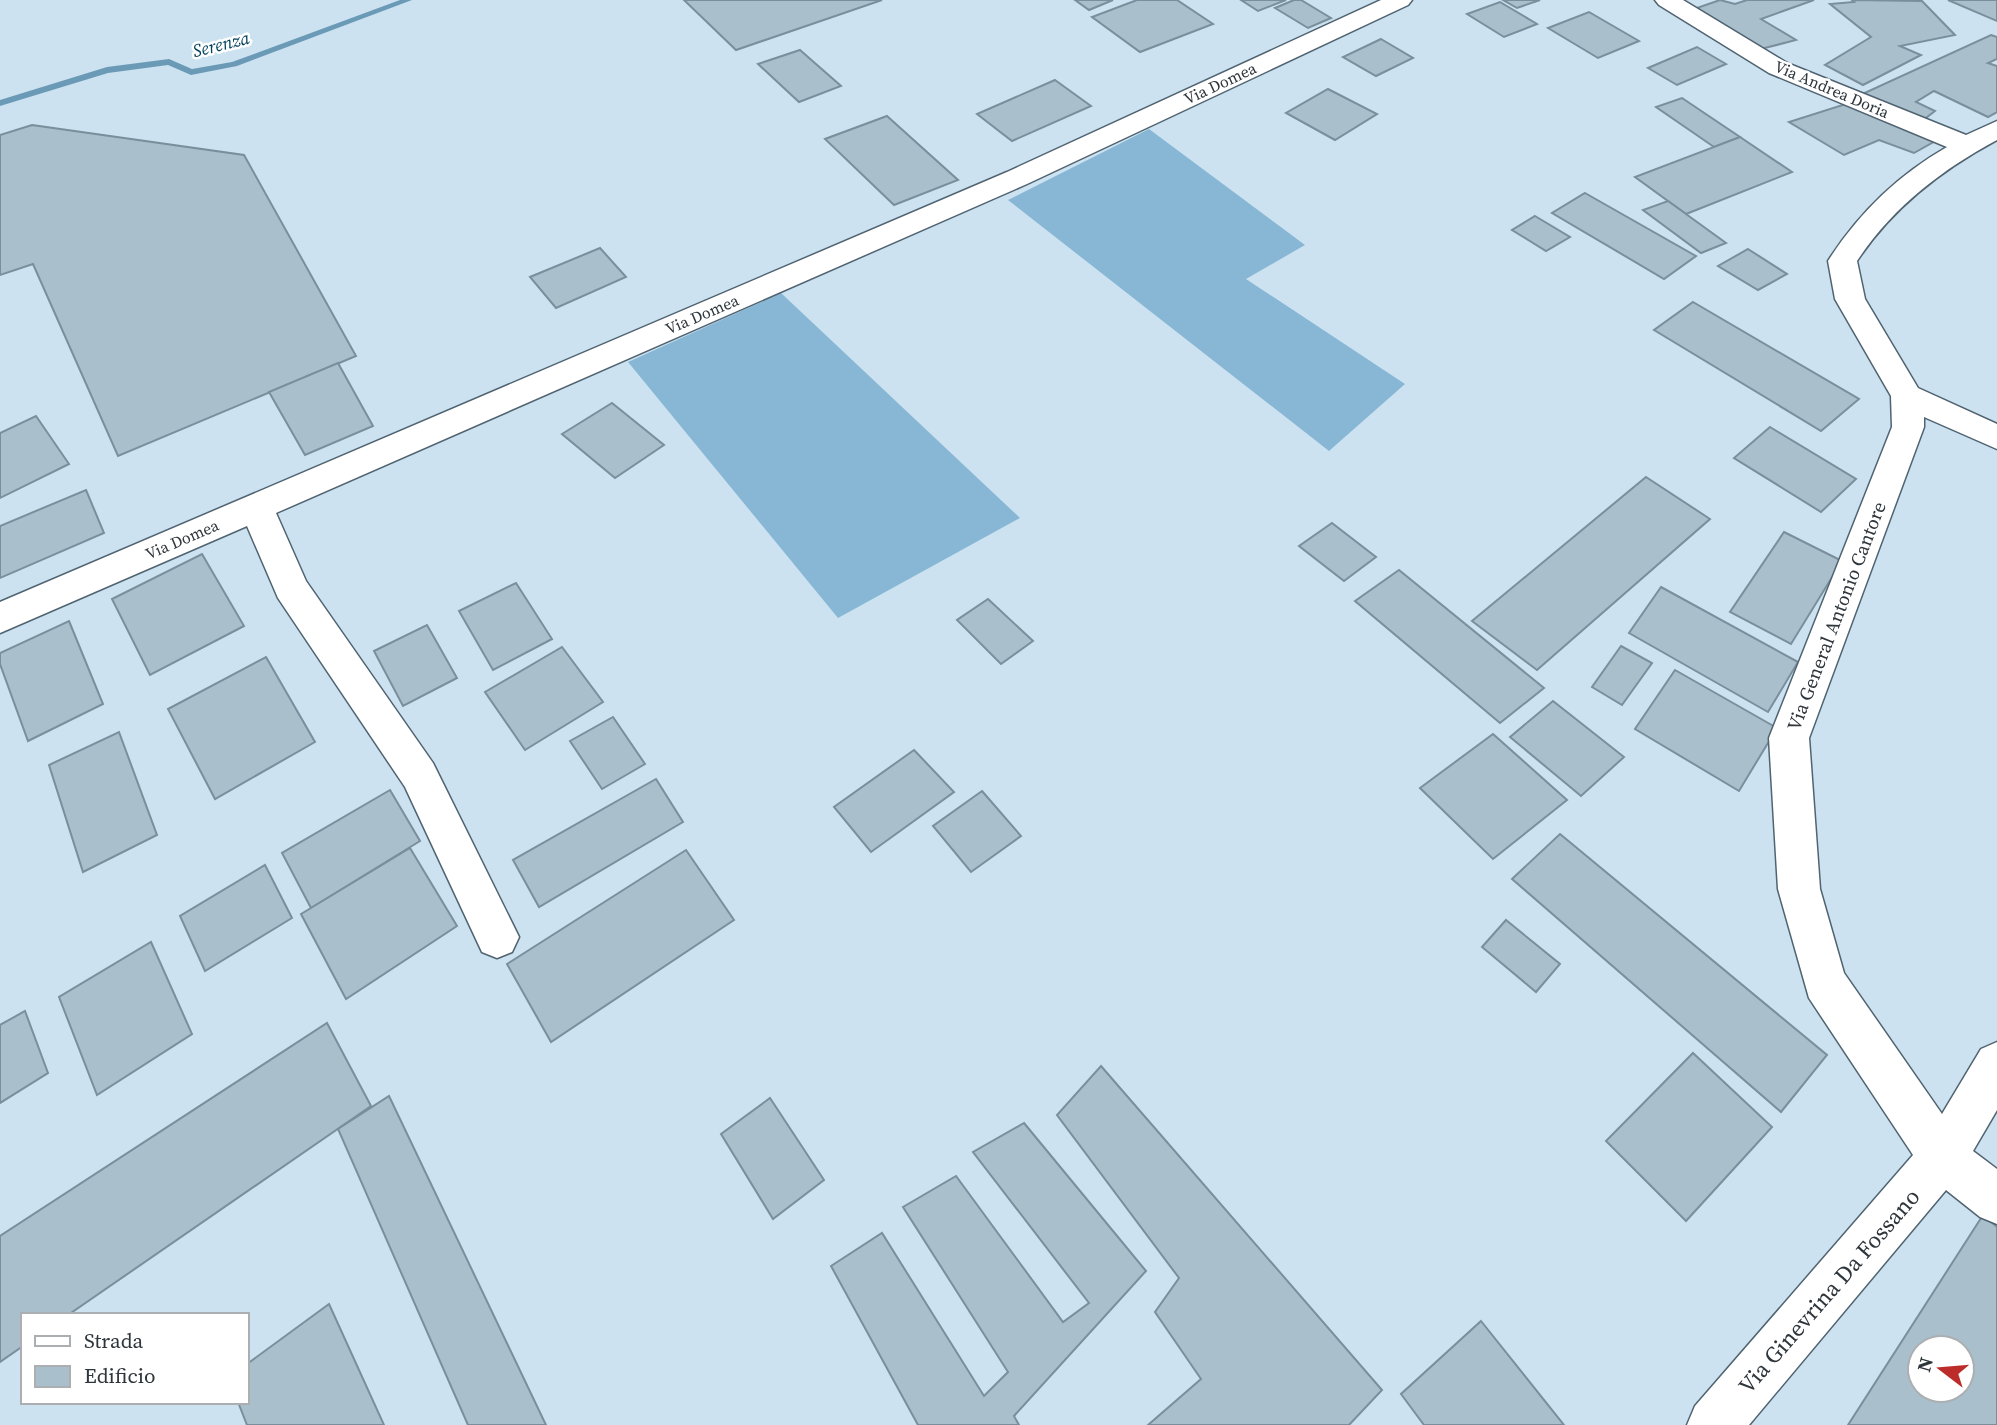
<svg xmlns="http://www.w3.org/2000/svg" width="1997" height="1425" font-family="'Source Serif 4',serif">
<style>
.forest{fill:#88b7d5}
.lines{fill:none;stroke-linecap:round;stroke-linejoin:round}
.stream{fill:#6b9ab7;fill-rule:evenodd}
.building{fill:#a9bfcc;stroke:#7a8e9c;stroke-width:2;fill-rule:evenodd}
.minor-casing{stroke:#506370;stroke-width:3}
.minor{fill:#fff;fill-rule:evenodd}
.labels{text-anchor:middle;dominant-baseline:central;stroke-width:5;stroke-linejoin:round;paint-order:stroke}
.far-street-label{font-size:16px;fill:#2e363c;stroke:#fff}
.far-water-label{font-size:18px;font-style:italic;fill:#00405e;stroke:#fff}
.street-label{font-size:19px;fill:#2e363c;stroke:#fff}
.near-street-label{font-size:23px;fill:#2e363c;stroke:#fff}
</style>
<rect width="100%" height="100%" fill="#cce2f0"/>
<g class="forest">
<polygon points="1149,129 1305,245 1246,279 1405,384 1329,451 1008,200"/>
<polygon points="781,293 1020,518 838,618 628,362"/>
</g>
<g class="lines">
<polygon class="stream" points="400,0 412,0 237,66 191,75 168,65 108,73 0,106 0,100 107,67 169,59 192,69 232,62"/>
</g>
<g class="building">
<polygon points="684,0 882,0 736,50"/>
<polygon points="1075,0 1113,0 1089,10"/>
<polygon points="1137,0 1177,0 1213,24 1140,52 1092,17"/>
<polygon points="1241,0 1286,0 1258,11"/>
<polygon points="1294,0 1301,0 1331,18 1308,28 1275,8"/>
<polygon points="1503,0 1540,0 1517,8"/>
<polygon points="1720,0 1735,4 1747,0 1814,0 1761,19 1796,40 1757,50 1694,9"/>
<polygon points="1852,0 1922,1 1955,35 1900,46 1921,55 1863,85 1825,65 1871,37 1830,4 1854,2"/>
<polygon points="1948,0 1997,0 1997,21"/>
<polygon points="1500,2 1537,24 1504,37 1467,14"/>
<polygon points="1589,12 1639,41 1598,58 1548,28"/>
<polygon points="1991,35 1997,37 1997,59 1988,63 1997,66 1997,112 1988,117 1934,91 1916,102 1935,111 1918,124 1858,96"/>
<polygon points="1381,39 1413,58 1376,76 1343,57"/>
<polygon points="1697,47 1726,64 1677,85 1648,68"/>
<polygon points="800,50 841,86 799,102 758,64"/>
<polygon points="1055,80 1091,106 1012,141 977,114"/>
<polygon points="1328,89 1377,114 1335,140 1286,113"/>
<polygon points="1682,98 1740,137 1714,147 1656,107"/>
<polygon points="1852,102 1937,140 1914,153 1879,140 1844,155 1789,122"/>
<polygon points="887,116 958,180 894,205 825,139"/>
<polygon points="32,125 244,155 356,356 118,456 33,264 0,275 0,135"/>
<polygon points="1740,137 1792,172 1686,214 1635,177"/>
<polygon points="1585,193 1696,256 1664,279 1552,213"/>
<polygon points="1668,201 1686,214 1726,243 1701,253 1643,210"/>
<polygon points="1535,216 1570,237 1546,251 1512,230"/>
<polygon points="600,248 626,277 556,308 530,277"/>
<polygon points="1748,249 1787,274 1758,290 1718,266"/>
<polygon points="1693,302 1859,399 1821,431 1654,330"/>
<polygon points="338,363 373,426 305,455 269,392"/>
<polygon points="612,403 664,445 615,478 562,434"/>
<polygon points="36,416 69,464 0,498 0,433"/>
<polygon points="1770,427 1856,479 1821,512 1734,458"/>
<polygon points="1646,477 1710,519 1537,670 1472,621"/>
<polygon points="86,490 104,533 0,578 0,526"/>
<polygon points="1332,523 1376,557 1344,581 1299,546"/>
<polygon points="1784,532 1842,561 1791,644 1730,612"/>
<polygon points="202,554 244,626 150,675 112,599"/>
<polygon points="1399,570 1544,688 1500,723 1355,601"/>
<polygon points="516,583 552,639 493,670 459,611"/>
<polygon points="1661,587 1798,662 1768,712 1629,633"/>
<polygon points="988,599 1033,641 1001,664 957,620"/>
<polygon points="69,621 103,704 28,741 0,664 0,653"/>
<polygon points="427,625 457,678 403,706 374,651"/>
<polygon points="1621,646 1652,663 1622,705 1592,687"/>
<polygon points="562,647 603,702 525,750 485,692"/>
<polygon points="266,657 315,742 215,799 168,709"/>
<polygon points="1675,670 1777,728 1739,791 1635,729"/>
<polygon points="1553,701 1624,757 1581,796 1510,737"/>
<polygon points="613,717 645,764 602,789 570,741"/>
<polygon points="119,732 157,835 83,872 49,765"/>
<polygon points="1493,734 1567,800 1493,859 1420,788"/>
<polygon points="914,750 954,792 871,852 834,807"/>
<polygon points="656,779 683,822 539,907 513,860"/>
<polygon points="390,790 420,841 311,908 282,853"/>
<polygon points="982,791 1021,836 971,872 933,826"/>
<polygon points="1560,834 1827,1055 1781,1112 1512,879"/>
<polygon points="410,848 457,926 346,999 301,914"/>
<polygon points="686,850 734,920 551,1042 507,964"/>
<polygon points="265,865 292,918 205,971 180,916"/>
<polygon points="1506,920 1560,964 1536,992 1482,947"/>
<polygon points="151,942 192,1034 97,1095 59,997"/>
<polygon points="25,1011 48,1073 0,1103 0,1025"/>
<polygon points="327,1023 371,1106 68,1315 23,1315 23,1346 0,1362 0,1236"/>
<polygon points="1693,1053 1772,1127 1686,1221 1606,1141"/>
<polygon points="1101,1066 1382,1390 1349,1425 1148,1425 1201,1379 1155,1312 1179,1278 1057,1115"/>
<polygon points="389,1096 546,1425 468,1425 338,1129"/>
<polygon points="770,1098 824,1180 773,1219 721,1134"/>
<polygon points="1024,1123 1146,1271 1014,1416 1019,1425 918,1425 831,1266 882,1233 984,1396 1008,1372 903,1207 956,1176 1063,1322 1089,1303 973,1152"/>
<path d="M1983,1215L1997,1227V1425H1848ZM1920,1348H1962V1390H1920Z"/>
<polygon points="329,1304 384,1425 247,1425 238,1402 247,1402 247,1364"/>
<polygon points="1481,1321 1564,1425 1424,1425 1401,1394"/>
</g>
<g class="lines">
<g class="minor-casing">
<g id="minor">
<polygon points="1381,0 1412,0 1408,5 1027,184 276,513 306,581 433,763 519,937 512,952 497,958 482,952 405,787 278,598 247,526 0,633 0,602 1007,172"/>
<path d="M1655,0H1683L1787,63L1966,135L1997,121V140C1941,170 1892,208 1857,261L1865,299L1918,388L1997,424V449L1924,417V427L1809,738L1820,889L1844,973L1942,1114L1981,1049L1997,1042V1110L1973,1151L1997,1169V1224L1980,1217L1946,1190L1749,1425H1687L1695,1406L1913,1155L1809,998L1778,889L1769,738L1892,427L1891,396L1835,299L1828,261C1858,214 1898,175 1947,147L1769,73L1659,5Z"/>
</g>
</g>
<use href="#minor" class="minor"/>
</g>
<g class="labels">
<g class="far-street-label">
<text transform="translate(1220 83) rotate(-25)">Via Domea</text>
<text transform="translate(1832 89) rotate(23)">Via Andrea Doria</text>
<text transform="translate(702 314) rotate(-23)">Via Domea</text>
<text transform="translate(182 539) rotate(-23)">Via Domea</text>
</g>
<g class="far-water-label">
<text transform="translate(221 44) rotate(-14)">Serenza</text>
</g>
<g class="street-label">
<text transform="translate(1836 616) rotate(-69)">Via General Antonio Cantore</text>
</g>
<g class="near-street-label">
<text transform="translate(1829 1291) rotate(-49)">Via Ginevrina Da Fossano</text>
</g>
</g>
<rect x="21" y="1313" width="228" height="91" fill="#ffffff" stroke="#abafb1" stroke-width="2"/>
<rect x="35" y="1336" width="35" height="10" fill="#ffffff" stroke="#abafb1" stroke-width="2"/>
<text x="84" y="1348" font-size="21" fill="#2e363c">Strada</text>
<rect x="35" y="1366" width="35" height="21" fill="#a9bfcc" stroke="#abafb1" stroke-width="2"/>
<text x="84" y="1383" font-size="21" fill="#2e363c">Edificio</text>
<g transform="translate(1941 1369) rotate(286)"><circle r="33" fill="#ffffff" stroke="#abafb1" stroke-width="2"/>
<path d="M0-5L12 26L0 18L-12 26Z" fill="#bb2c2a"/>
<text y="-10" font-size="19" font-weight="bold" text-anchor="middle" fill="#2e363c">N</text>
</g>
</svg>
